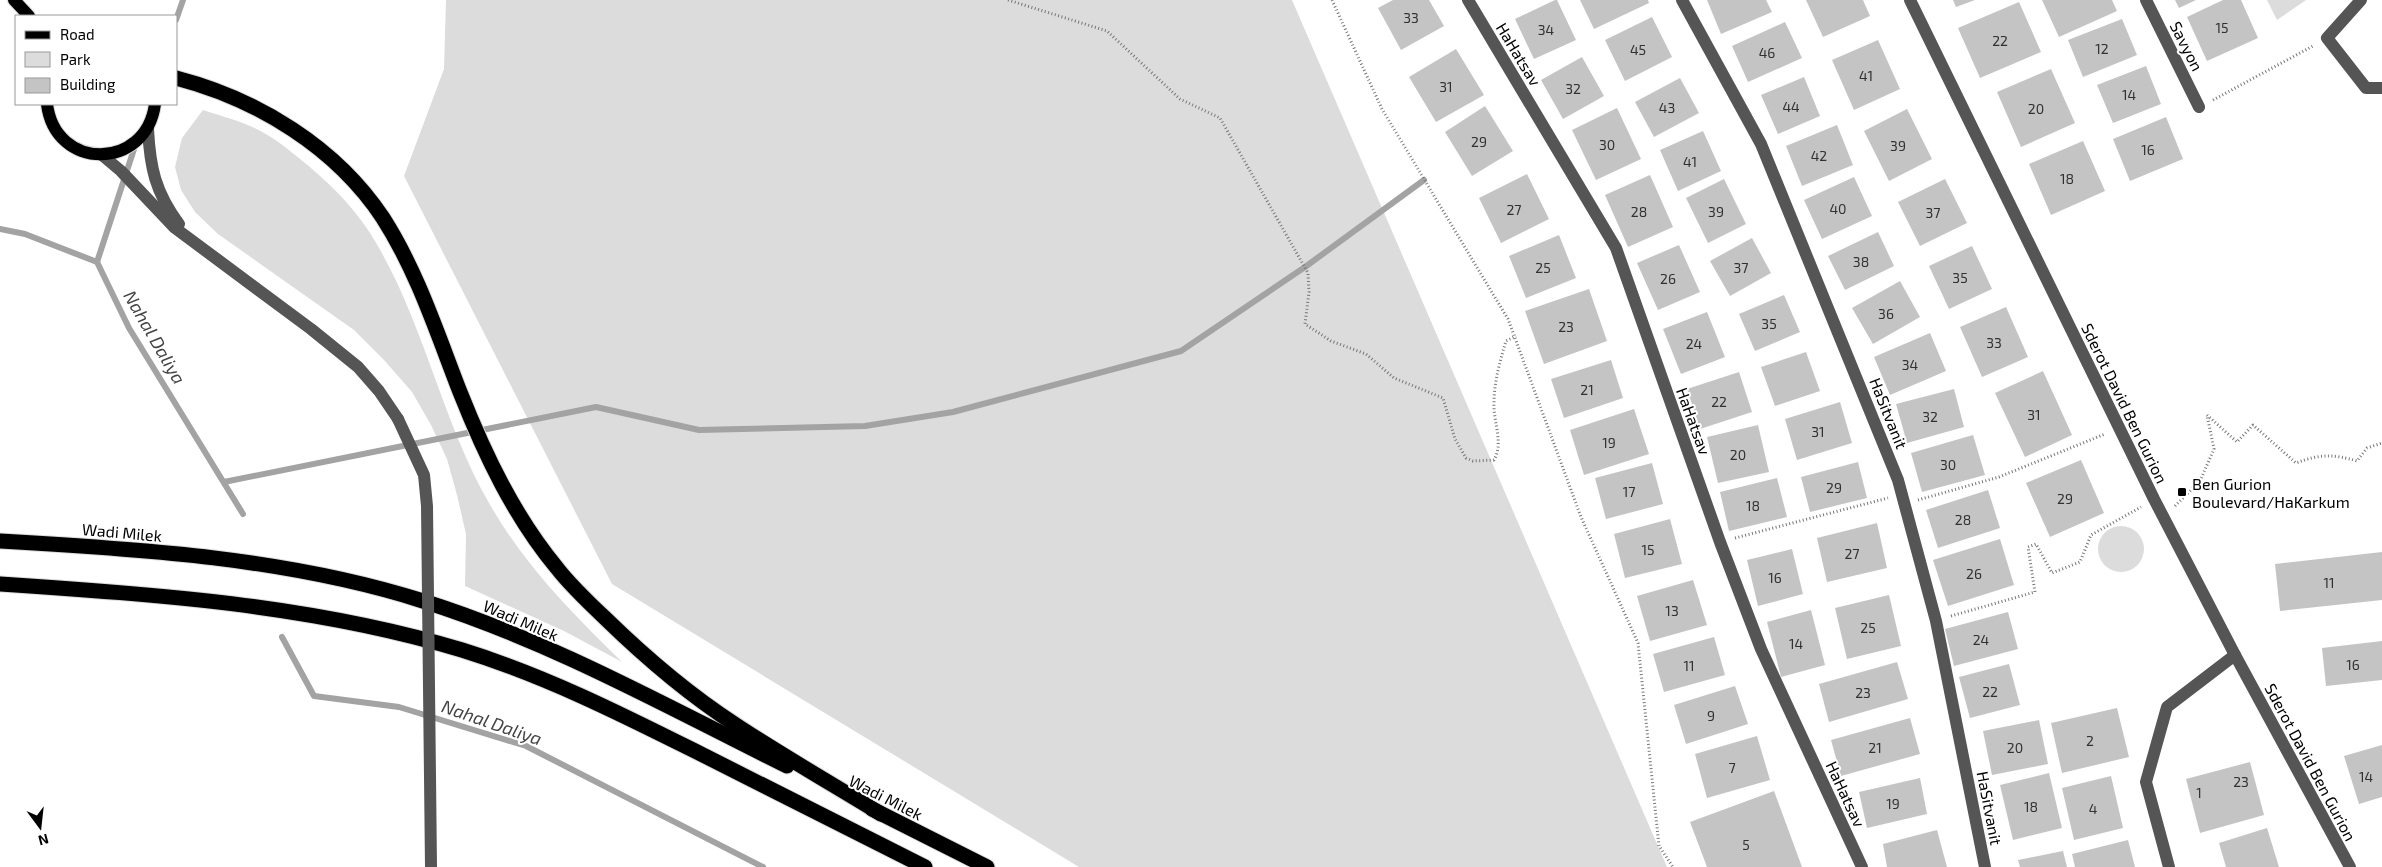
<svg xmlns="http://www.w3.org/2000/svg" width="2382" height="867" font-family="'Exo 2',sans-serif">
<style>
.green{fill:#dcdcdc}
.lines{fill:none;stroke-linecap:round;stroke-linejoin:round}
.stream{stroke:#a3a3a3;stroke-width:6}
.building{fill:#c4c4c4}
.major-casing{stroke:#dbdbdb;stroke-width:14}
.highway-casing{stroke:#dbdbdb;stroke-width:17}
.path{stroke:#777;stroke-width:3;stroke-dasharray:1 2.5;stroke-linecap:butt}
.minor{stroke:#555;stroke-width:12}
.major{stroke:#000;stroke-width:12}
.highway{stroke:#000;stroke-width:15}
.minor-bridge{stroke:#555;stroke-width:12}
.poi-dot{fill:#000;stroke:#fff;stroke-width:2}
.labels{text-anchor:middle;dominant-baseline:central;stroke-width:4;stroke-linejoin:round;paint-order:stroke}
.number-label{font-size:14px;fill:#313131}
.street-label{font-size:16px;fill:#000;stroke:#fff}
.poi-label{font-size:16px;fill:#000;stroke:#fff;text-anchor:start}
.water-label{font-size:18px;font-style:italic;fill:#444;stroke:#fff}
</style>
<rect width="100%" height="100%" fill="#fff"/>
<g class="green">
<polygon points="446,0 1292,0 1667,867 1079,867 612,584 404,176 444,69"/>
<polygon points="2267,0 2306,0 2277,20"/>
<path d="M203,110C224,117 245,122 264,133C277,140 289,150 300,159C325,179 348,201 366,227C422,311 439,416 489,503C524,565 572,613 622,662L564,631L465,586L466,534L457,495L447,459L431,425L412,392L384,360L354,330L218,234L195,212L181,190L175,167L182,138Z"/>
<circle cx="2121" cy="549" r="23"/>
</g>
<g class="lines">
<g class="stream">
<polyline points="176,20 183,0"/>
<polyline points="0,229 25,234 97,262 129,328 243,514"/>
<polyline points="97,262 136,143"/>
<polyline points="224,482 596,407 699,430 865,426 953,412 1181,351 1305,267 1424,180"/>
<polyline points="282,637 314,696 399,707 526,746 763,867"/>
</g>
</g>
<g class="building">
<polygon points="1393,0 1429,0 1444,26 1401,50 1378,8"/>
<polygon points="1555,0 1557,0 1576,40 1534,59 1515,19"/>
<polygon points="1580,0 1648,0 1649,3 1594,29"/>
<polygon points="1707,0 1766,0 1772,12 1721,34"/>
<polygon points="1806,0 1863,0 1870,16 1823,37"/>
<polygon points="1953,0 1975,0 1956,7"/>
<polygon points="2042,0 2112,0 2117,11 2059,37"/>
<polygon points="2175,0 2196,0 2179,8"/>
<polygon points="2223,0 2241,0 2258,38 2207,61 2187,17"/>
<polygon points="2019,2 2041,52 1980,78 1958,28"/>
<polygon points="1652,17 1672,57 1625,81 1605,40"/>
<polygon points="2122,19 2137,55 2083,77 2068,40"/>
<polygon points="1785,22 1802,58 1748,82 1732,46"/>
<polygon points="1878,40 1900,89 1854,110 1832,60"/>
<polygon points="1456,49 1484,95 1436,122 1409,77"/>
<polygon points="1582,57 1604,96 1563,119 1541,80"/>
<polygon points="2146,66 2161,104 2113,123 2097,85"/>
<polygon points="2051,69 2075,123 2021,147 1997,92"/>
<polygon points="1804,77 1820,116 1778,134 1761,95"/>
<polygon points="1680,78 1699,113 1654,137 1635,102"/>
<polygon points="1485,106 1513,151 1472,176 1445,132"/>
<polygon points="1617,108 1641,159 1596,180 1572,130"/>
<polygon points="1907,109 1932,159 1889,181 1864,131"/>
<polygon points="2166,117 2183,159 2130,181 2113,139"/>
<polygon points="1837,125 1853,165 1802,186 1786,146"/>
<polygon points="1703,131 1721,171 1678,191 1660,150"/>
<polygon points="2083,141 2105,191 2051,215 2029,164"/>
<polygon points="1527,174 1549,219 1501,243 1479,198"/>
<polygon points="1650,175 1673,227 1628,247 1605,195"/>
<polygon points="1854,177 1872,216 1822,239 1804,200"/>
<polygon points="1724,179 1746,224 1708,243 1686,198"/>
<polygon points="1945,179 1967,223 1920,246 1898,202"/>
<polygon points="1878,232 1894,266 1845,290 1828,256"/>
<polygon points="1559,235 1576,278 1526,298 1509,256"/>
<polygon points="1752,238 1771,273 1730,296 1710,261"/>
<polygon points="1679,245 1700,292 1658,310 1637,263"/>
<polygon points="1972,246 1992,289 1949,309 1929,266"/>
<polygon points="1900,281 1920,317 1873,344 1852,308"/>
<polygon points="1589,289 1607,341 1544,364 1525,311"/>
<polygon points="1784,295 1800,332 1755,351 1739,314"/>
<polygon points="2006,307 2028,357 1982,377 1960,327"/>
<polygon points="1707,312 1725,357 1681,374 1663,329"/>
<polygon points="1930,333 1946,371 1890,395 1874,357"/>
<polygon points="1806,352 1820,391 1775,406 1761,367"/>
<polygon points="1611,360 1623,398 1564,418 1551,379"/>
<polygon points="2043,371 2072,435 2025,457 1995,393"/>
<polygon points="1739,372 1752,412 1700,429 1687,389"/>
<polygon points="1954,389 1964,427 1907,443 1896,404"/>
<polygon points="1840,402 1852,443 1797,460 1785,419"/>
<polygon points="1634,409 1649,454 1584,475 1570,430"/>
<polygon points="1758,425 1769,472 1718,483 1707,437"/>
<polygon points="1973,435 1985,475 1922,492 1911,453"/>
<polygon points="2081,460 2104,513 2050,537 2026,483"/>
<polygon points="1858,462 1867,498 1810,512 1801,477"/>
<polygon points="1652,463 1663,504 1606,519 1595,478"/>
<polygon points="1777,478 1787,517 1729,531 1720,492"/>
<polygon points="1988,490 2000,528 1938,548 1926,510"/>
<polygon points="1670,519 1682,564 1625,578 1614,534"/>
<polygon points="1877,523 1887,568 1827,582 1817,538"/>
<polygon points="2000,539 2014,585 1948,606 1933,560"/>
<polygon points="1792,549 1803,594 1758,606 1747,560"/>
<polygon points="2382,552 2382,600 2280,611 2275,564"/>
<polygon points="1693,580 1707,625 1650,641 1637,596"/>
<polygon points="1889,595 1901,646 1847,659 1835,608"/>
<polygon points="1811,610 1825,665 1781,677 1767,622"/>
<polygon points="2008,612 2018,649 1954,666 1945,629"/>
<polygon points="1714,637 1725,675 1664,692 1653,654"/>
<polygon points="2382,641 2382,680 2326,686 2322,648"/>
<polygon points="1897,662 1908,699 1829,722 1819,684"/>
<polygon points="2009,664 2020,705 1970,718 1959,677"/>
<polygon points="1735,686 1748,724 1686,744 1674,705"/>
<polygon points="2117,708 2129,757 2062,773 2051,723"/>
<polygon points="1910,718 1920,754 1841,776 1831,740"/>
<polygon points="2039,720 2048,764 1992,775 1983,731"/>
<polygon points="1757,736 1770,780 1707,798 1695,754"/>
<polygon points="2382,745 2382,797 2359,804 2344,756"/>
<polygon points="2250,762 2264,815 2200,833 2186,779"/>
<polygon points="2049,773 2062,828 2013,840 2000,785"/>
<polygon points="2111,776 2123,828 2074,840 2062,788"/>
<polygon points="1920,778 1927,814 1867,828 1859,792"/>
<polygon points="1774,791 1802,867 1707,867 1690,822"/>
<polygon points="2267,828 2279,867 2226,867 2219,843"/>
<polygon points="1937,830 1947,867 1887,867 1883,844"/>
<polygon points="2128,840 2135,867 2075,867 2072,854"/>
<polygon points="2063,851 2067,867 2020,867 2018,860"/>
</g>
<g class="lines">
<g class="major-casing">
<g id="major">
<polyline points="14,0 29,16"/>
<path d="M47,104C55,171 146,171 155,104"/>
</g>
</g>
<g class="highway-casing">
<g id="highway">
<path d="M176,78C257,99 336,147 383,218C417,271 437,333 460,392C485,455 514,516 557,568C571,586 588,602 605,618C645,657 688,694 736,725C783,756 832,784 881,814"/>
<path d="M0,541C141,549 288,558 423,601C550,641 668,707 787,766"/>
<path d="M0,584C155,594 313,605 462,650C546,676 623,715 701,754C776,792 851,829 925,867"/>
<polyline points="872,809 987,867"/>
</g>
</g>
<g class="path">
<path d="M1008,0L1107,31L1180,99L1220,118L1308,273L1309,292L1305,324L1331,341L1366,354L1394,378L1443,398L1455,439L1466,458L1473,461L1494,460C1504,443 1493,421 1494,403C1494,382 1500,361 1506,341L1516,336"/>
<polyline points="1332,0 1382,109 1508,319 1581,517 1638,643 1659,846 1673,867"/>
<polyline points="2213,100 2313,46"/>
<polyline points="1918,500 1999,477 2105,434"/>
<path d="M2175,506L2200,481L2214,449L2207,415L2237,442L2253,425L2296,463C2320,454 2333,454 2357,461L2367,448L2382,443"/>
<polyline points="1735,538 1888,498"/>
<polyline points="1951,616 2035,592 2028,547 2036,544 2052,573 2080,562 2091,535 2141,507"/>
</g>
<g class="minor">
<polyline points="1468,0 1616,248 1720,542 1761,649 1862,867"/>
<polyline points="1682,0 1761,144 1898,480 1936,621 1985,867"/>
<polyline points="1910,0 2154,499 2235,655 2350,867"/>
<polyline points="2146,0 2199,107"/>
<polyline points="2361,0 2327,38 2366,88 2382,88"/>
<path d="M148,129C150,167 155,192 179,224"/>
<polyline points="102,155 121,171 175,228 311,329 358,367 379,391 398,419"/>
<polyline points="2169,867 2146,782 2167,707 2235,655"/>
</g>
<use href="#major" class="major"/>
<use href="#highway" class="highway"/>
<polyline class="minor-bridge" points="398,419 424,475 427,506 431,867"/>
</g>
<rect class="poi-dot" x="2177" y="487" width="10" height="10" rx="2.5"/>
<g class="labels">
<g class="number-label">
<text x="1411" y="17">33</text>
<text x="2222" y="27">15</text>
<text x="1546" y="29">34</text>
<text x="2000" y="40">22</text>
<text x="2102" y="48">12</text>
<text x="1638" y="49">45</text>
<text x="1767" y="52">46</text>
<text x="1866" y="75">41</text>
<text x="1446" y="86">31</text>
<text x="1573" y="88">32</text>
<text x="2129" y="94">14</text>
<text x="1791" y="106">44</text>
<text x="1667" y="107">43</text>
<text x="2036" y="108">20</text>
<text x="1479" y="141">29</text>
<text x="1607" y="144">30</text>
<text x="1898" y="145">39</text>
<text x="2148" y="149">16</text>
<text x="1819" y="155">42</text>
<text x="1690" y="161">41</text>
<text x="2067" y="178">18</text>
<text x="1838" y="208">40</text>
<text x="1514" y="209">27</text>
<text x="1639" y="211">28</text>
<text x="1716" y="211">39</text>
<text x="1933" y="212">37</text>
<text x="1861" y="261">38</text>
<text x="1543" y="267">25</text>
<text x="1741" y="267">37</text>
<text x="1960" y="277">35</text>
<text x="1668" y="278">26</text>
<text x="1886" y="313">36</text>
<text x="1769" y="323">35</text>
<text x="1566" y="326">23</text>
<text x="1994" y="342">33</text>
<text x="1694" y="343">24</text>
<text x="1910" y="364">34</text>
<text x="1587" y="389">21</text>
<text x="1719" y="401">22</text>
<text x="2034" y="414">31</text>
<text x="1930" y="416">32</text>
<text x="1818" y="431">31</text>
<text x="1609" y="442">19</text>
<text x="1738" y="454">20</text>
<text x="1948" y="464">30</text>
<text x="1834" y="487">29</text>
<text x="1629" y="491">17</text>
<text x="2065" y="498">29</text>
<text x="1753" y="505">18</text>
<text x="1963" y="519">28</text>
<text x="1648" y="549">15</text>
<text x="1852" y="553">27</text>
<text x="1974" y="573">26</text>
<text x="1775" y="577">16</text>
<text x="2329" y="582">11</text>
<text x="1672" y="610">13</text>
<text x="1868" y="627">25</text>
<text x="1981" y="639">24</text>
<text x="1796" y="643">14</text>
<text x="2353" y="664">16</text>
<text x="1689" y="665">11</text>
<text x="1990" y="691">22</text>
<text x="1863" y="692">23</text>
<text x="1711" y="715">9</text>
<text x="2090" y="740">2</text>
<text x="1875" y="747">21</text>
<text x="2015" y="747">20</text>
<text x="1732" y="767">7</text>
<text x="2366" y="776">14</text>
<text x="2241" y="781">23</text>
<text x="2199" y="792">1</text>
<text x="1893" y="803">19</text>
<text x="2031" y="806">18</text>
<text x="2093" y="808">4</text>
<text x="1746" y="844">5</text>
</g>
<g class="street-label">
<text transform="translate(2187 46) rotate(63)">Savyon</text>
<text transform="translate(1519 54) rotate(59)">HaHatsav</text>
<text transform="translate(2125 403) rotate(64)">Sderot David Ben Gurion</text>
<text transform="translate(1889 413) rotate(68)">HaSitvanit</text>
<text transform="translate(1694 421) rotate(70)">HaHatsav</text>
<text transform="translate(122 532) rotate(5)">Wadi Milek</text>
<text transform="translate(521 620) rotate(23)">Wadi Milek</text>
<text transform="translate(2311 762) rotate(62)">Sderot David Ben Gurion</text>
<text transform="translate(1846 794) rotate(65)">HaHatsav</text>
<text transform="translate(886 797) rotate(27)">Wadi Milek</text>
<text transform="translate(1990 808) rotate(79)">HaSitvanit</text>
</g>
<g class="poi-label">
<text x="2192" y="483">Ben Gurion<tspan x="2192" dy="18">Boulevard/HaKarkum</tspan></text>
</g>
<g class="water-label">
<text transform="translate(155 337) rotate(60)">Nahal Daliya</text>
<text transform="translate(492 722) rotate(19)">Nahal Daliya</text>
</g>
</g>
<rect x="15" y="15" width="162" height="90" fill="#ffffff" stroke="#999999"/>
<rect x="25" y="31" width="25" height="8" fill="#000000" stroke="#999999"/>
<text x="60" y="40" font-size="15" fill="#000000">Road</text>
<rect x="25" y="52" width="25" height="15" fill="#dcdcdc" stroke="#999999"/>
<text x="60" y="65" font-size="15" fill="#000000">Park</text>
<rect x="25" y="78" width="25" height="15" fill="#c4c4c4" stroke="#999999"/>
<text x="60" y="90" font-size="15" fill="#000000">Building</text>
<g transform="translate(40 827) rotate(165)" stroke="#ffffff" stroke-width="4" paint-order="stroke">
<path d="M0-4L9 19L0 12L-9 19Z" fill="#000000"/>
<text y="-8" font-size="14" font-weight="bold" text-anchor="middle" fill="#000000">N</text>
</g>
</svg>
